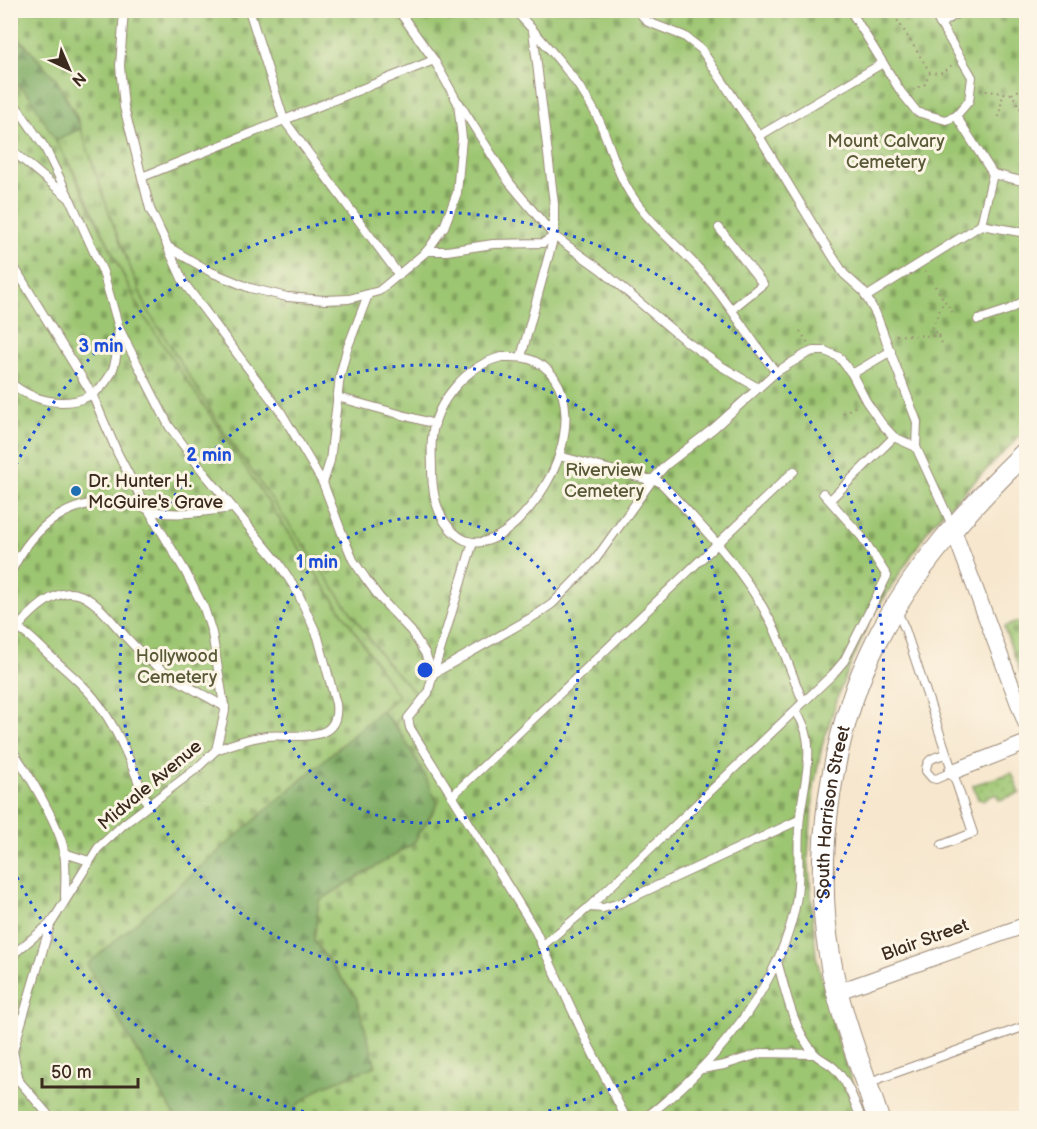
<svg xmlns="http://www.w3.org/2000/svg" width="1037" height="1129" font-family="'Balsamiq Sans',sans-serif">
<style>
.grass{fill:url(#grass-tufts);stroke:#6c7848;stroke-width:1.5}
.forest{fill:url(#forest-firs);stroke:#5c6a41;stroke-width:1.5}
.cemetery{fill:url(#cemetery-stones);stroke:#6c7848;stroke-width:1.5}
.park{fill:url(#park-dots);stroke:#6c7848;stroke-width:1.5}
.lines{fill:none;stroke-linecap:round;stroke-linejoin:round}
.lane-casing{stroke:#998876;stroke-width:10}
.street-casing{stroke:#998876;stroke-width:17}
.secondary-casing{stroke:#998876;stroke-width:23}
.path{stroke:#998876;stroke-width:2;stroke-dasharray:1.5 4.5;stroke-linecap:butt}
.lane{stroke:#fff;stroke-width:8}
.street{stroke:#fff;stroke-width:15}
.secondary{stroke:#fff;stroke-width:21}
.ring{fill:none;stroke:#1d4ed8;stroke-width:3;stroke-dasharray:3 6}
.poi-dot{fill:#1f6fb2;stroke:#fcf5e5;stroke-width:2}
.labels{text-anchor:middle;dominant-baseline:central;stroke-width:6;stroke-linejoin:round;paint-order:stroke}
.park-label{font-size:18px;fill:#585937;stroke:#fcf5e5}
.poi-label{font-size:18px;fill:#3b2a1e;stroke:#fcf5e5;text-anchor:start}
.street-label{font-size:18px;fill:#3b2a1e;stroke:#fcf5e5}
.centre{fill:#1d4ed8;stroke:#fcf5e5;stroke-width:3}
.ring-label{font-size:18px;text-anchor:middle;font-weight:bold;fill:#1d4ed8;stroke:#fcf5e5;stroke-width:6;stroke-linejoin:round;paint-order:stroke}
</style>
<defs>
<pattern id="grass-tufts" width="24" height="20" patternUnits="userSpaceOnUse" patternTransform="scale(1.5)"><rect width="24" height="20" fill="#9dc672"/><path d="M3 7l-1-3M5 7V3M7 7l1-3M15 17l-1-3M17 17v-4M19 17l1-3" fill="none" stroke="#81a15d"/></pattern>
<pattern id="forest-firs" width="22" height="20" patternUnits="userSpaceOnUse" patternTransform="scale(1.5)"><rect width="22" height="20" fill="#7eab64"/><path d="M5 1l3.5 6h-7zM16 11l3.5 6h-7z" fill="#688b52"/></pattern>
<pattern id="cemetery-stones" width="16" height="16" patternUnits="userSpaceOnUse" patternTransform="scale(1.5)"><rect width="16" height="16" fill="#9dc672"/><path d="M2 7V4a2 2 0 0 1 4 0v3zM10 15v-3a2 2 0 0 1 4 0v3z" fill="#81a15d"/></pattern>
<pattern id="park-dots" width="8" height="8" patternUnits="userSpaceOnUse" patternTransform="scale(1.5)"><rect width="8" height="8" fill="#9dc672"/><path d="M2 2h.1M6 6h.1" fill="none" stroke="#81a15d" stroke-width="1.8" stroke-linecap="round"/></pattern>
</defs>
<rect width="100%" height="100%" fill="#fcf5e5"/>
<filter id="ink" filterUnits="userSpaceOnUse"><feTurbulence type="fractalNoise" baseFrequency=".0167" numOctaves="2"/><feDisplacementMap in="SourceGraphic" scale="12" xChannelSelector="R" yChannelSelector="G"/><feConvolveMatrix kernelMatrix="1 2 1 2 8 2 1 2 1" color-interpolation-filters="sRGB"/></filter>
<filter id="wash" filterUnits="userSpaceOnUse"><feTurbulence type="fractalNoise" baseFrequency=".008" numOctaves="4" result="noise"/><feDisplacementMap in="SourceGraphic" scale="24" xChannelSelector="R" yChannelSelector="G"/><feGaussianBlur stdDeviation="1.35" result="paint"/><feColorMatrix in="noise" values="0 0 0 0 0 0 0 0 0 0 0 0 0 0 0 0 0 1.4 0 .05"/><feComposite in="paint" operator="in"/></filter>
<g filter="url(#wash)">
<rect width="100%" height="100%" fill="#f7e7ce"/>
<polygon class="grass" points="81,128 113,224 147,309 385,661 418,695 395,724 381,711 398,696 141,312 74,172 55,141"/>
<g class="forest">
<polygon points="10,29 56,79 81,128 55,141 30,96 11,78"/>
<path d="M381,711C408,737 423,771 438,804L413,844L319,901L314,941L356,997L376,1066L322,1087L295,1107L294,1118H176L86,965Z"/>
</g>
<g class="cemetery">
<polygon points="11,10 1026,11 1026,430 931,525 871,618 841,687 822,746 814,785 808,857 816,956 837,1039 864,1118 294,1118 295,1107 322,1087 376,1066 356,997 314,941 319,901 413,844 438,804 418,761 395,724 417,695 385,661 223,430 147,309 113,224 77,117 56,79 11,29"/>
<polygon points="10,78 30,96 73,172 141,312 398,696 87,965 176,1118 11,1118"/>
<polygon points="1026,619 1026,689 1004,627"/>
</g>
<polygon class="park" points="1012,773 1020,793 999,800 996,794 983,800 978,799 973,785"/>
</g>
<g filter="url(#ink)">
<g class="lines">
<g class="lane-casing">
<g id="lane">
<polyline points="124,10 120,66 124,107 150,209 168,247 211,272 250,288 287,297 325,300 349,299 379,291 427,251 444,227 457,193 462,138 458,103 434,60 142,177"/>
<polyline points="249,10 284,120 399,275"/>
<polyline points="398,10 434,60"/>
<path d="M515,10C544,43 575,75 596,114C609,139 614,168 630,193C650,225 682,248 706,277C732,307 751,341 776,372"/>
<polyline points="637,10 648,22 684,36 701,49 759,136 823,241 844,274 863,291 876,314 917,422 916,447 952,525"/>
<polyline points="850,10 901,92 917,112 946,120 956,116 969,101 972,77 932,10"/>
<polyline points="940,24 963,10"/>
<polyline points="10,97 45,148 68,195"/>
<polyline points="459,103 509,182 554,236 600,269 683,339 721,366 758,388"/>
<polyline points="956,116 993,174 1026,182"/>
<polyline points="759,136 883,63"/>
<path d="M10,149L70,199L103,272L119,328L169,426L205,474L278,562L297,591L318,637L336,704C341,747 292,733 266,736C249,738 232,744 216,750"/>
<polyline points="981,225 993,174"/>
<polyline points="719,228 763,284 732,309"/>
<polyline points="168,248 184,283 281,412 323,483 343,536 353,560 366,579 380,598 411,631 425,653 433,674 428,693 408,718 410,728 534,928 588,1044 626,1118"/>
<polyline points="427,251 447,251 493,244 543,243 554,236"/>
<polyline points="10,260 92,394 118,454 139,494 185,571 204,608 212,633 225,711 216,750 196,769 124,824 98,848 52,922 10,957"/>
<polyline points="866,297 981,225 1026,233"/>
<polyline points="978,320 1008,310 1026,300"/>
<path d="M502,357C511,357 520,356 529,359C539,362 548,369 554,377C570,400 567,431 559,456C550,487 500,561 461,538C438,523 432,496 432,470C432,460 431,449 432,438C435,402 467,365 502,357Z"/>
<polyline points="521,357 554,236 554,204 533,31"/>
<polyline points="852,374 891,351"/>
<path d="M10,382C37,407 88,412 109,377C118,363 117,344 119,328"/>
<polyline points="337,397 435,424"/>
<path d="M559,456L645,479H653L661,483C703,527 744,569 772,624C784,649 792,676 803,701"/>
<polyline points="323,483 330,461 340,376 347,349 368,295"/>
<polyline points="830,500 894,437"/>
<path d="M10,574C34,523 74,494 132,504C141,505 149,511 158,512C182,516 208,511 232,508"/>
<polyline points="897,611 905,629 973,833 942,845"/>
<path d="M10,625C25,630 36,643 47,653C63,668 80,681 94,698C119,729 133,769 148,805"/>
<path d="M18,627C83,553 99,617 147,658C170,678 199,692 225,707"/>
<polyline points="433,674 536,615 552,604 595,560 653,479 666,465 714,428 776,372 806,354 813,351 825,351 839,357 852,374 866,401 882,424 894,437 916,447"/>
<polyline points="433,674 473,542"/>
<path d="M10,747C27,771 56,820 63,846C67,863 65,881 65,897"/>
<path d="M946,754C935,757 926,758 926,771L932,778L936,779L952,772"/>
<polyline points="452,796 794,471"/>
<polyline points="64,853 89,861"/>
<polyline points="589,907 603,908 620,903 799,820"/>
<polyline points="542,946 589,907 833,674 844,661 887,576 862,537 823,493"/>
<path d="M777,961C786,992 792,1026 813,1052C818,1059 829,1062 835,1069C848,1082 854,1101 861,1118"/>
<polyline points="702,1069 724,1065 762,1053 813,1054"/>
<polyline points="867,1083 1026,1026"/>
<polyline points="51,1118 19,1081 13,1051 51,922"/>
<path d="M644,1118C654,1112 663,1103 672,1096C726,1049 778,982 794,912C802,880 796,848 800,816C804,783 819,739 795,711"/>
</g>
</g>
<g class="street-casing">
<g id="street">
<polyline points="953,529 1026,724"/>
<polyline points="952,772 1026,743"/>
<polyline points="837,992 1026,925"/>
</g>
</g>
<g class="secondary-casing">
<g id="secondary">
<path id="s1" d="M878,1118C861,1065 839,1013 830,958C812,856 831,732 877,640C913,569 969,507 1026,452"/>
</g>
</g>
<g class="path">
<polyline points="891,10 930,72"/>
<polyline points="658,16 664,10"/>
<polyline points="913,90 925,84 930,73 944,72 953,64"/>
<polyline points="980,90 1012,94 1026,118"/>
<polyline points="1012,94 1026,86"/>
<polyline points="999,117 1003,93"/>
<polyline points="925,271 955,316"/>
<polyline points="800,331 808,343"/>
<polyline points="896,335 938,336 940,334"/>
<polyline points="942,343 932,327 944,301"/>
<polyline points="843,413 856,406"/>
</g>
<use href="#lane" class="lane"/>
<use href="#street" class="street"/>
<use href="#secondary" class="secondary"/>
</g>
</g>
<g class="ring">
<circle cx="425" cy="670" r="153"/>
<circle cx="425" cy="670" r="305"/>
<path d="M330 1118A458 458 0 0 1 12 867M12 473A458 458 0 1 1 520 1118"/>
</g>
<circle class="poi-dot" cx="76" cy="491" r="6"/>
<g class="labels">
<g class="park-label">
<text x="886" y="141">Mount Calvary<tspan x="886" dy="21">Cemetery</tspan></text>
<text x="604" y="470">Riverview<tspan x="604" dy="21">Cemetery</tspan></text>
<text x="177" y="656">Hollywood<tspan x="177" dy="21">Cemetery</tspan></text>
</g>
<g class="poi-label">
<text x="88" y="481">Dr. Hunter H.<tspan x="88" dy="21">McGuire's Grave</tspan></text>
</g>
<g class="street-label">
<text transform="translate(150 785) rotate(-40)">Midvale Avenue</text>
<text stroke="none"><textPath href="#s1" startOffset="314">South Harrison Street</textPath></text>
<text transform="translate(925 940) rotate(-20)">Blair Street</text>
</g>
</g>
<circle cx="425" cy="670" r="9" class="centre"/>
<g class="ring-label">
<text x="101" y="352">3 min</text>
<text x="209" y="461">2 min</text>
<text x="317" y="568">1 min</text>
</g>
<rect width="1037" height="1129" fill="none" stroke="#fcf5e5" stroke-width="36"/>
<g transform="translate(69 69) rotate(136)" stroke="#fcf5e5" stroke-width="4.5" paint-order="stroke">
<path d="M0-4.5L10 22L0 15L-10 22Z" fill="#3b2a1e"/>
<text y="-9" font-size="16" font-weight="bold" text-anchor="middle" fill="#3b2a1e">N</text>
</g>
<path d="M42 1078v9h96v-9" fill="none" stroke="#3b2a1e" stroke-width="3"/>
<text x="51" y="1078" font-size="18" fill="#3b2a1e" stroke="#fcf5e5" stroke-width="4.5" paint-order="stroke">50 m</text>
</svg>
